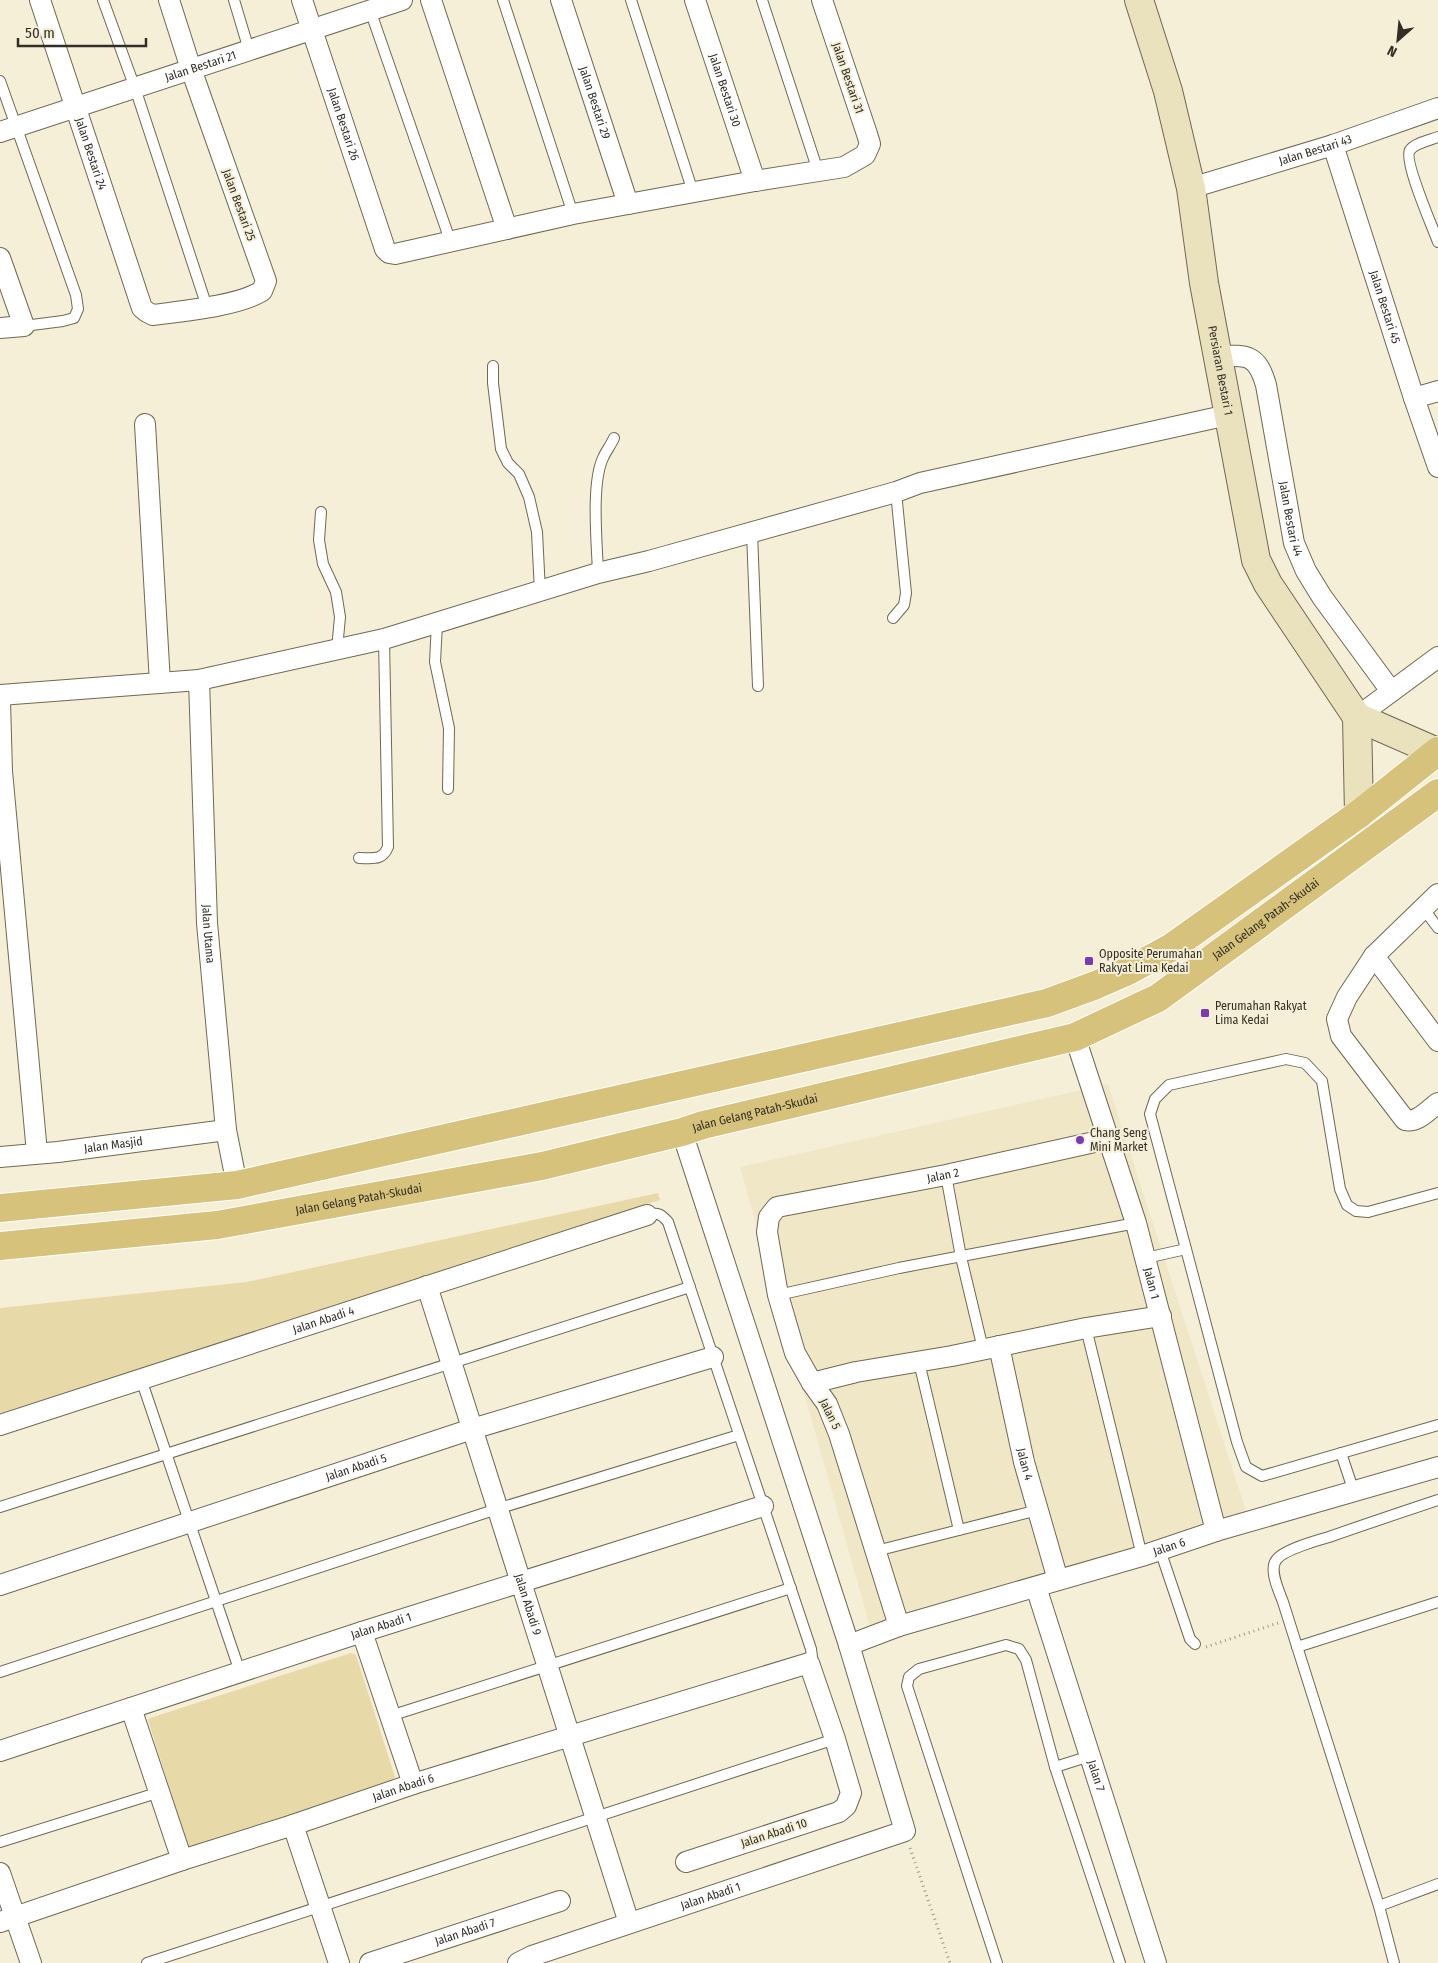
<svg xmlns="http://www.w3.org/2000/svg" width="1438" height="1963" font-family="'Fira Sans Condensed',sans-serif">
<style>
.built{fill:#f0e7c7}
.park{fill:#e8d9a9}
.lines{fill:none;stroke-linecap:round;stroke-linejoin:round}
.lane-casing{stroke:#6f6853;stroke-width:12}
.street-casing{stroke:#6f6853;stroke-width:22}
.secondary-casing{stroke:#6f6853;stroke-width:30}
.primary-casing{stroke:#fff;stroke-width:30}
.path{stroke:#9e9887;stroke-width:3;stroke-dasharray:1 4;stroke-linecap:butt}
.lane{stroke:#fff;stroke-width:10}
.street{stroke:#fff;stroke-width:20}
.secondary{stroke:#eae1bd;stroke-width:28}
.primary{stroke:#d6c27a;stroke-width:28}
.poi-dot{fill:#773cb2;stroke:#f6efd7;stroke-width:2}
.labels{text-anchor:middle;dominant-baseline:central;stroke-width:4;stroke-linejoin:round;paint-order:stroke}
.street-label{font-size:12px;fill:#312e25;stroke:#f6efd7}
.poi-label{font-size:12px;fill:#312e25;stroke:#f6efd7;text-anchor:start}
</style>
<rect width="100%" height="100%" fill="#f6efd7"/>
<polygon class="built" points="1108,1084 1252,1529 875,1644 740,1167"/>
<g class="park">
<polygon points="658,1193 660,1200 0,1414 0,1308 247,1282"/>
<polygon points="351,1653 356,1655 395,1777 392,1782 193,1848 188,1846 148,1720 150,1718"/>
</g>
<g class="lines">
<g class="lane-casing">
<g id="lane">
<polyline points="103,0 135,88 207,307"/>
<polyline points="234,0 249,50"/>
<polyline points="503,0 573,214"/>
<polyline points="631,0 693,192"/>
<polyline points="762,0 818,171"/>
<polyline points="370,10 451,243"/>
<polyline points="0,81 76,295 78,309 74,318 63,321 24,326"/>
<path d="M1438,137C1430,140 1415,143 1410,150C1403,160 1433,228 1438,242"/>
<polyline points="493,366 493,383 501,449 508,463 519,474 529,497 537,532 540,592"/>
<polyline points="321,512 319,540 323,564 336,592 340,617 337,649"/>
<polyline points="752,533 758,686"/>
<path d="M598,573C597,544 591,483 603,458C606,451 611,445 614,438"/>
<polyline points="893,618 904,605 906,593 896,492"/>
<polyline points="437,623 435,662 449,728 448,789"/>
<path d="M359,858C373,858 382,861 388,847L384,639"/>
<polyline points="1423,908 1438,928"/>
<polyline points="946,1175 961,1257 983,1349"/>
<path d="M647,1215C658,1212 661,1214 668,1222L811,1649L812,1657L809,1663"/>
<polyline points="1186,1249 1237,1442 1246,1467 1262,1476 1438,1425"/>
<polyline points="1146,1258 1186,1249 1150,1114 1155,1099 1169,1085 1286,1059 1305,1063 1322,1081 1340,1189 1347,1205 1356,1211 1368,1212 1438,1193"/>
<polyline points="778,1295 899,1268 1136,1223"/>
<polyline points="1086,1328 1142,1556"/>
<polyline points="919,1362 959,1530 1038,1510"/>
<polyline points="141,1379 240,1672"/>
<polyline points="1341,1453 1354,1492"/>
<polyline points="0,1507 690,1287"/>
<polyline points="1160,1550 1190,1639 1195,1644"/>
<polyline points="876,1551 959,1530"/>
<polyline points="1297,1647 1438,1602"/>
<polyline points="0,1672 497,1509 739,1435"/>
<polyline points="390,1716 791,1588"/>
<polyline points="1055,1767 1090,1756"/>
<polyline points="0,1842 160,1792"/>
<polyline points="1379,1906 1438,1884"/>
<polyline points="147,1963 835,1739"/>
<polyline points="997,1963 907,1686 909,1677 919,1669 1006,1645 1019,1649 1026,1660 1055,1767 1120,1963"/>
<path d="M1394,1963L1379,1906L1283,1602C1279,1591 1268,1569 1277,1559C1284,1550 1318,1540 1329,1537C1366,1524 1402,1512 1438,1500"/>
</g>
</g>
<g class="street-casing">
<g id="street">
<path id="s1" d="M40,0L142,308L147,312L153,315C183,311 238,306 262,291L266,281L191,69L169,0"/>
<path id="s2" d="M302,0L385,249L389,253L395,254L573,214L755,181L844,167L865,155L870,144L867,134L822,0"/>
<polyline points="431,0 507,229"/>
<path id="s3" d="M561,0L628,204"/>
<path id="s4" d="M695,0L755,181"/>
<path id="s5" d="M0,132L402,0"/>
<path id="s6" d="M1333,145L1414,398L1438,467"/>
<path id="s7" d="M1191,188L1333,145L1438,108"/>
<polyline points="0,258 24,326 0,328"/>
<path id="s8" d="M1218,356C1247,355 1257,354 1266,385L1294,543L1306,571L1322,597L1391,691"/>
<polyline points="1414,398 1438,391"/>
<polyline points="145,424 160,683"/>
<path id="s9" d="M199,680L207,923L226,1130L237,1185"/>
<polyline points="0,695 199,680 384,639 598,573 649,561 896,492 920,483 1228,415"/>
<polyline points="0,701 2,771 37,1153"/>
<polyline points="1357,717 1438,657"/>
<path d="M1438,894L1374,956L1347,997L1337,1019L1341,1036L1405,1120C1418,1123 1428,1110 1438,1103"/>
<polyline points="1374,956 1438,1041"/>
<path id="s10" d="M1075,1037L1136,1223L1216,1531"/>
<path id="s11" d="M0,1157L58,1152L226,1130"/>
<path id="s12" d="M427,1286L629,1923"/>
<path id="s13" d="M999,1346L1024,1462L1058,1580"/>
<polyline points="812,1383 856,1372 952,1356 1086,1328 1161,1316"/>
<path id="s14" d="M0,1425L647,1215"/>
<path id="s15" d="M0,1585L472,1429L713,1357"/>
<path id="s16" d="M1036,1587L1156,1963"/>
<path id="s17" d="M899,1626L839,1434L827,1404L812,1383L795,1353L778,1295L767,1232L769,1217L777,1207L946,1175L1108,1139"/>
<polyline points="362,1632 413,1784"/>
<path id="s18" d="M849,1645L899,1626L1142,1556L1216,1531L1438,1467"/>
<polyline points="131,1708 182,1860"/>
<path id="s19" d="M0,1751L362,1632L763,1506"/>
<polyline points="293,1825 339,1963"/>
<polyline points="0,1873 31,1963"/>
<path id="s20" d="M0,1922L182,1860L293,1825L413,1784L809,1663L835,1739L851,1793L846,1806L839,1812L686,1862"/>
<path id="s21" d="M370,1963L560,1901"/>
<path id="s22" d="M518,1963L532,1956L905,1831L849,1645L682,1132"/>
</g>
</g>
<g class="secondary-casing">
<g id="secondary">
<path id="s23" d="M1139,0L1168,91L1191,188L1204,283L1256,560L1268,584L1357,717L1359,814"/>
<polyline points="1357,717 1437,752"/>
</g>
</g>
<g class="primary-casing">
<g id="primary">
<polyline points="0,1208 237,1185 1047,1003 1096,985 1128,971 1172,947 1359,814 1438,751"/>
<path id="s24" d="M0,1246L217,1225L542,1166L682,1132L703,1125L1075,1037L1158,998L1438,793"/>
</g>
</g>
<g class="path">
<polyline points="1206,1647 1278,1623"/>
<polyline points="910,1848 950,1963"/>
</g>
<use href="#lane" class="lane"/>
<use href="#street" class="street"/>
<use href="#secondary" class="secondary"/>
<use href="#primary" class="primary"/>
</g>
<g class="poi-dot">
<rect x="1084" y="956" width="10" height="10" rx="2.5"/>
<rect x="1200" y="1008" width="10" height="10" rx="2.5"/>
<circle cx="1080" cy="1140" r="5"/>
</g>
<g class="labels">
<g class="street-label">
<text stroke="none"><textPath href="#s5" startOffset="211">Jalan Bestari 21</textPath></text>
<text transform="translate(848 78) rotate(71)">Jalan Bestari 31</text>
<text stroke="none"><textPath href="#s4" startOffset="95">Jalan Bestari 30</textPath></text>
<text stroke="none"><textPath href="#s3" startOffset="108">Jalan Bestari 29</textPath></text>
<text stroke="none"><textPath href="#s2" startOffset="131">Jalan Bestari 26</textPath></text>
<text stroke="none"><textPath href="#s7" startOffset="130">Jalan Bestari 43</textPath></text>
<text stroke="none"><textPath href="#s1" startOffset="162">Jalan Bestari 24</textPath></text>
<text transform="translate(239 205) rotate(70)">Jalan Bestari 25</text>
<text stroke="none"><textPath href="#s6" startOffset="170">Jalan Bestari 45</textPath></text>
<text stroke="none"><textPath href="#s23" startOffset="380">Persiaran Bestari 1</textPath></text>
<text stroke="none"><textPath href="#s8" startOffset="200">Jalan Bestari 44</textPath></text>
<text stroke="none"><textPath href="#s24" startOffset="1322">Jalan Gelang Patah-Skudai</textPath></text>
<text stroke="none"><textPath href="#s9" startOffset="254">Jalan Utama</textPath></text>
<text stroke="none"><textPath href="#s24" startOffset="768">Jalan Gelang Patah-Skudai</textPath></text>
<text stroke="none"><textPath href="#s11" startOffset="114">Jalan Masjid</textPath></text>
<text stroke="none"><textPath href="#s17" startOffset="615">Jalan 2</textPath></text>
<text stroke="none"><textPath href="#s24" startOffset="362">Jalan Gelang Patah-Skudai</textPath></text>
<text stroke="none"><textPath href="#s10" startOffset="258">Jalan 1</textPath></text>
<text stroke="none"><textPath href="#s14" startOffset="340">Jalan Abadi 4</textPath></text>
<text transform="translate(830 1414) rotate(64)">Jalan 5</text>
<text stroke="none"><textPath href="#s13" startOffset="121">Jalan 4</textPath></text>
<text stroke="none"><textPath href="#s15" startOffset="375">Jalan Abadi 5</textPath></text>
<text stroke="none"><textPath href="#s18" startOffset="335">Jalan 6</textPath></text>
<text stroke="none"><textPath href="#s12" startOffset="334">Jalan Abadi 9</textPath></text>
<text stroke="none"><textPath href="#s19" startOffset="401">Jalan Abadi 1</textPath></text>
<text stroke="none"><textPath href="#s16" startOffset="198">Jalan 7</textPath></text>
<text stroke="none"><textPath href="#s20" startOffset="425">Jalan Abadi 6</textPath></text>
<text transform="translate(774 1833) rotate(-18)">Jalan Abadi 10</text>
<text stroke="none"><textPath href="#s22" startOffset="204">Jalan Abadi 1</textPath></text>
<text stroke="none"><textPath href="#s21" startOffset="100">Jalan Abadi 7</textPath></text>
</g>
<g class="poi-label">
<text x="1099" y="954">Opposite Perumahan<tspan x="1099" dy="14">Rakyat Lima Kedai</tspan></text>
<text x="1215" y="1006">Perumahan Rakyat<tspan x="1215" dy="14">Lima Kedai</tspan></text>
<text x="1090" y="1133">Chang Seng<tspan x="1090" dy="14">Mini Market</tspan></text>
</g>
</g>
<g transform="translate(1398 40) rotate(207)" stroke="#f6efd7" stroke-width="4" paint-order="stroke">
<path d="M0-4L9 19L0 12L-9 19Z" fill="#312e25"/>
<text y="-8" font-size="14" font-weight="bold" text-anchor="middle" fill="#312e25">N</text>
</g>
<path d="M18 38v8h128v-8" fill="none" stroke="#312e25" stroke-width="2.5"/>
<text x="25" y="38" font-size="15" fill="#312e25" stroke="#f6efd7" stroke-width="4" paint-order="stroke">50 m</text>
</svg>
